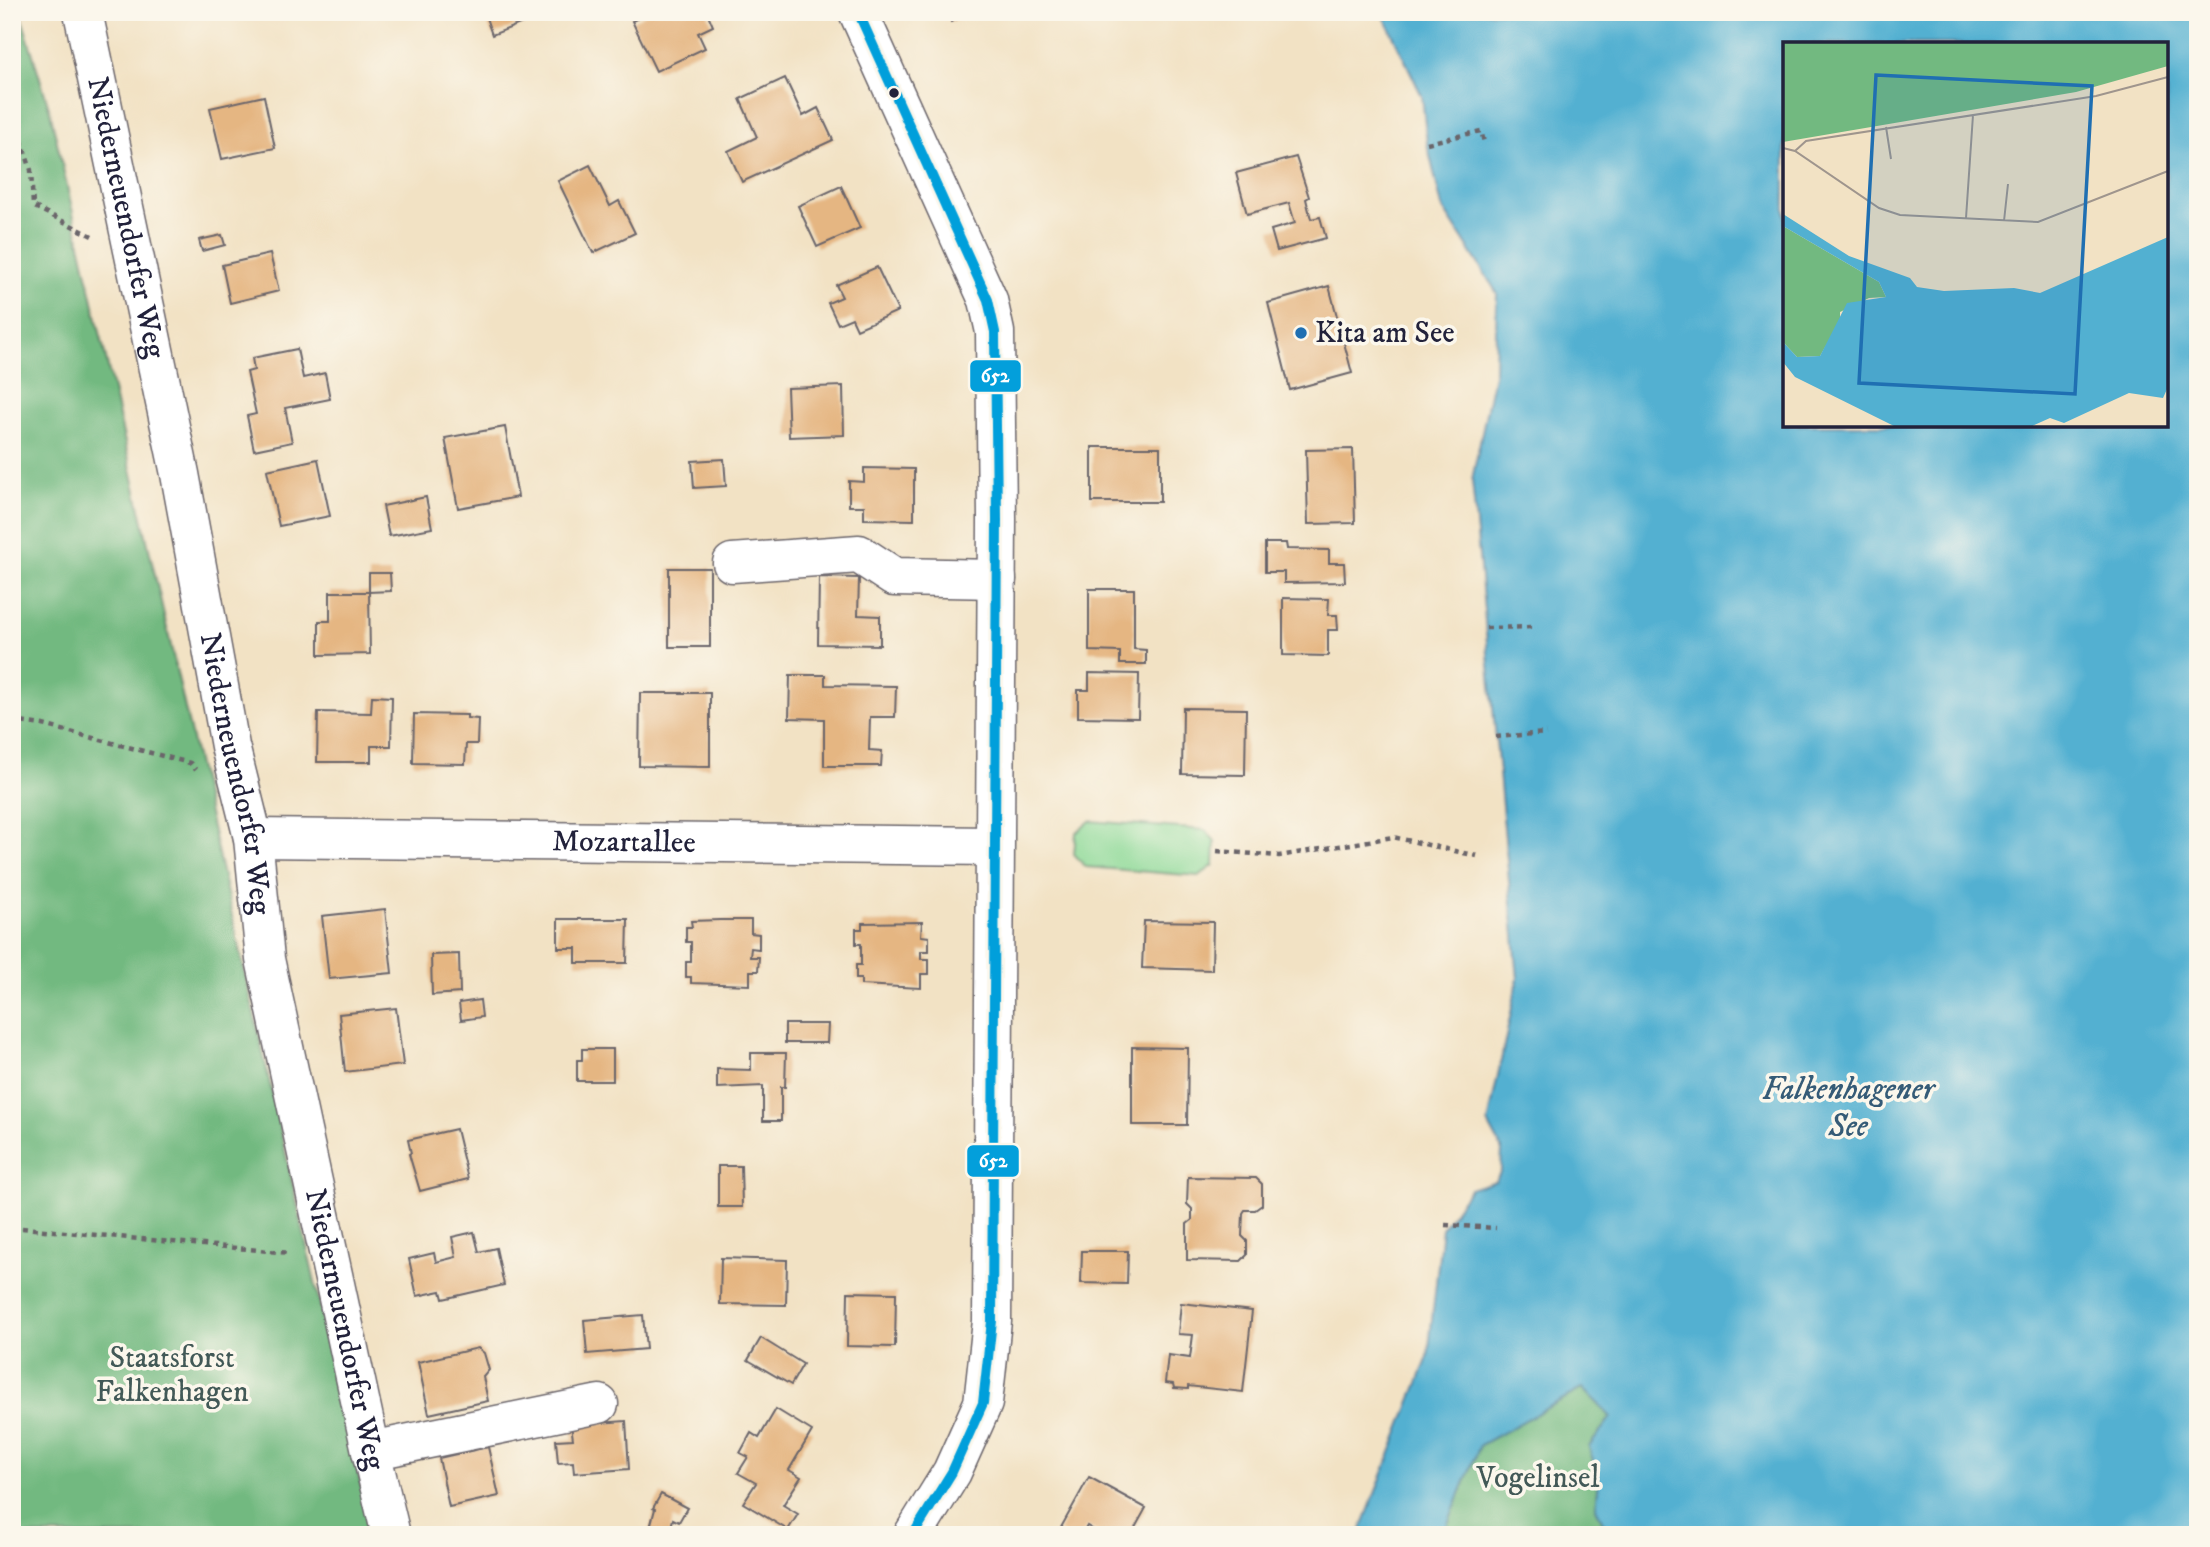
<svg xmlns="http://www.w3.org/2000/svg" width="2210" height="1547" font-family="'IM FELL DW Pica',serif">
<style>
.green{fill:#8dd997;stroke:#587e69;stroke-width:2}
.forest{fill:#72b980;stroke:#4a6e5e;stroke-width:2}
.water{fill:#52b0d1;stroke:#3a6986;stroke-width:2;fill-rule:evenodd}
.building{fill:#e5b682}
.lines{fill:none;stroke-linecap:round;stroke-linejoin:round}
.minor-casing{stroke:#6b656b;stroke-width:41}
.path{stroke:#6b656b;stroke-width:4.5;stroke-dasharray:5 5;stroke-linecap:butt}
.minor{stroke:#fff;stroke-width:38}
.bus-1-casing{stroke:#fbf7ec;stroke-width:16}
.bus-1{stroke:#039fdb;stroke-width:10}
.bus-dot{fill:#22223b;stroke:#fbf7ec;stroke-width:2.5}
.poi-dot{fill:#1f6fb2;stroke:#fbf7ec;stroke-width:2.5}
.labels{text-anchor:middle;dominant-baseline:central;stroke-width:7;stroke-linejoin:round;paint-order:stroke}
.street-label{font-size:30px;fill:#22223b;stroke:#fbf7ec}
.poi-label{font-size:30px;fill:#22223b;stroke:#fbf7ec;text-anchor:start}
.park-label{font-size:30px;fill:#425957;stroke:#fbf7ec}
.water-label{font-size:32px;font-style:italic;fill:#355b77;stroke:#fbf7ec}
.inset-road{fill:none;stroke:#9f958d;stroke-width:2}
.view{fill:#1f6fb2;fill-opacity:0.15;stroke:#1f6fb2;stroke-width:3.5}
.inset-edge{fill:none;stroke:#22223b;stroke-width:3.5}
.line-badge{stroke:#fbf7ec;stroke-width:2.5}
.badge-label{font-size:19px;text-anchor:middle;font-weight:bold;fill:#fff}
</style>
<rect width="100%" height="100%" fill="#fbf7ec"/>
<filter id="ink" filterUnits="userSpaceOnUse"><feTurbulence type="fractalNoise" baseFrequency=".0143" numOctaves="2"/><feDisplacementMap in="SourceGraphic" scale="14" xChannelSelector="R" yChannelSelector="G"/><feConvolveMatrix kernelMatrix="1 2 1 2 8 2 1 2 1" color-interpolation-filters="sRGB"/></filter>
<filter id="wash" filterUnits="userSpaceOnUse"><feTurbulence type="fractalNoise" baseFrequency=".00686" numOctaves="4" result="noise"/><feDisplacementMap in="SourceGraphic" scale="28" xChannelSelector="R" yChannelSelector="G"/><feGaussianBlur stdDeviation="1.57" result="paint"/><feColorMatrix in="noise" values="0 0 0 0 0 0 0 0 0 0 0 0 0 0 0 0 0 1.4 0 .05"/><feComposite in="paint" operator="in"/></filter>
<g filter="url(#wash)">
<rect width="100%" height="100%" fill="#f2e2c4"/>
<polygon class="green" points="1090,821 1205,830 1215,841 1214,865 1199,876 1086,867 1074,854 1076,833"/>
<g class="forest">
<polygon points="12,12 20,12 50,111 372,1535 12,1535"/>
<polygon points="1583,1388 1611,1417 1589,1447 1599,1480 1596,1508 1609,1535 1443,1535 1480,1445"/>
</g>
<path class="water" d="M1382,12H2198V1535H1609L1596,1508L1599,1480L1589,1447L1611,1417L1583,1388L1480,1445L1443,1535H1359L1428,1357L1442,1228L1470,1189L1496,1181L1501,1170L1502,1149L1488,1123L1518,979L1472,480L1495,370L1497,293L1442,207L1427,143L1422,96ZM1785,44H2166V425H1785Z"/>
<g id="blocks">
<g class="building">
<polygon points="484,12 521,12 525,22 492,35"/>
<polygon points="651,12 707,12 713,26 698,33 705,48 656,71 632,21"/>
<polygon points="947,12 972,12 951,22"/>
<polygon points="785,78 803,116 818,108 833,140 742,182 728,151 757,137 740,99"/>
<polygon points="264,96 275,148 222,159 210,108"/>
<polygon points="1296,157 1309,197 1306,199 1311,219 1320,217 1326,238 1277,251 1271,230 1295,223 1289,203 1247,214 1236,173"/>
<polygon points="590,165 610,206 619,201 635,233 593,253 558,181"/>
<polygon points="841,186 860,228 817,247 798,206"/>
<polygon points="222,235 225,245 202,251 199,240"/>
<polygon points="270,254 279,291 230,303 222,265"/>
<polygon points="877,267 898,311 857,329 852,318 838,324 828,303 842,297 836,285"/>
<polygon points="1329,286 1352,373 1290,390 1268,303"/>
<polygon points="297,349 303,378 325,373 330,399 285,408 292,442 254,450 247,416 256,414 247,372 254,370 252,358"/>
<polygon points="843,386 844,435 789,437 787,388"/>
<polygon points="505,427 518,497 458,508 445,438"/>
<rect x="1092" y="447" width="68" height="55"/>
<polygon points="1353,449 1355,523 1308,524 1306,450"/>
<polygon points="318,459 330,516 279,526 267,470"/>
<polygon points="724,459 726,486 694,488 692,461"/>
<polygon points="864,468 914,469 914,520 864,519 864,506 849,506 849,481 864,482"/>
<polygon points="426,497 432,528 389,536 383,506"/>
<polygon points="1265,543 1286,543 1287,549 1329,550 1329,563 1344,563 1345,582 1284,583 1284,572 1265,572"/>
<rect x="669" y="568" width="41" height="79"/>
<polygon points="369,573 390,573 391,591 369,592"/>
<polygon points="819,577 859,578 858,615 880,616 880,645 818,644"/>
<polygon points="1089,589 1134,589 1134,649 1146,650 1146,664 1120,664 1120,652 1089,651"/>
<polygon points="330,592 369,592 370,654 319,655 319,621 330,621"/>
<polygon points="1283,598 1329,599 1328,615 1337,615 1338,630 1328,630 1328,656 1283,655"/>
<polygon points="1089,673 1139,674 1138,718 1078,717 1078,690 1089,690"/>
<polygon points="790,675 825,675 825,685 896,686 895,717 870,717 869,750 882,751 881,766 824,766 824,719 789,718"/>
<polygon points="640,693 710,693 710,767 639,766"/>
<polygon points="372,696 392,697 391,746 371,746 371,762 317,762 318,712 371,713"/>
<polygon points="1183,708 1246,709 1245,775 1182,774"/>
<polygon points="414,714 467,715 467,718 478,719 477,744 466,744 465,764 413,763"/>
<polygon points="385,909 392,973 329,979 322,916"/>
<polygon points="558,919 628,919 627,963 576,963 576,948 558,948"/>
<polygon points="720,920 751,920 751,933 759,934 759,949 751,948 750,957 759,957 758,971 750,971 750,985 691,983 691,977 686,977 686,962 691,962 691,942 686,942 686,927 692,927 691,921"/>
<polygon points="1144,921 1213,922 1212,970 1142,968"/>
<polygon points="922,922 921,936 929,937 929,951 921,951 921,959 929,959 929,974 921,974 921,988 861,985 861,979 856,979 856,965 861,965 861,944 856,944 856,929 862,929 862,923"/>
<polygon points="459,954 460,993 432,995 431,955"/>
<polygon points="480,1000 482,1017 461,1020 459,1003"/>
<polygon points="396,1008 403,1065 345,1072 339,1014"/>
<polygon points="785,1024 828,1024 827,1043 785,1043"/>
<polygon points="1132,1047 1188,1048 1187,1125 1132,1125"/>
<polygon points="582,1049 613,1049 613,1081 577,1081 577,1060 582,1060"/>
<polygon points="751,1053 786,1053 785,1087 781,1087 781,1121 763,1121 763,1086 717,1088 717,1069 751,1070"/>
<polygon points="456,1129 468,1179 420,1191 409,1154 411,1153 408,1140"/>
<polygon points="718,1166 741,1166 742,1207 718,1207"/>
<polygon points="1188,1177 1256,1178 1262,1184 1262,1205 1255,1210 1245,1210 1243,1213 1242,1236 1247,1241 1247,1255 1241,1261 1187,1260 1187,1224 1192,1220 1192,1209 1187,1204"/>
<polygon points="474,1232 479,1252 496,1248 504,1285 443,1299 441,1291 417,1296 409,1259 434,1253 436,1262 456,1257 452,1237"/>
<polygon points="1082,1251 1128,1251 1127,1284 1081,1283"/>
<polygon points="721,1258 787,1260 786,1305 720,1304"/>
<polygon points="848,1292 896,1293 895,1347 847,1346"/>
<polygon points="1181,1303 1252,1311 1243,1392 1188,1386 1188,1389 1174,1388 1173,1384 1165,1383 1168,1355 1190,1358 1193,1335 1178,1334"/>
<polygon points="643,1315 646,1349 587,1354 584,1320"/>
<polygon points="761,1338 803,1364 791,1385 748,1360"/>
<polygon points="478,1348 484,1353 489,1370 483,1377 488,1401 429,1414 418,1362"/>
<polygon points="776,1409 812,1431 789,1470 801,1477 783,1505 798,1514 788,1530 743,1503 756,1483 738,1473 748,1457 740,1453 751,1433 759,1438"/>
<polygon points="626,1421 629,1469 574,1473 573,1462 558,1463 556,1440 573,1439 571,1425"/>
<polygon points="488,1447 499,1496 449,1507 439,1458"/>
<polygon points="1089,1477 1146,1508 1131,1535 1102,1535 1087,1526 1082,1535 1066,1535 1059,1531"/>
<polygon points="661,1494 687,1508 679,1522 673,1519 669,1535 648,1535 655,1509 653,1508"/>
</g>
</g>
</g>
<g filter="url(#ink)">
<use href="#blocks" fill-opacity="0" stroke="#6b656b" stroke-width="2"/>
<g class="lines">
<g class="minor-casing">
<g id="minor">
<path id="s1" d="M83,12L180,474L230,746L253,838L265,959L371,1451L391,1535"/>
<polyline points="858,12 988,300 995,332 997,519 992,1321 983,1403 952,1472 913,1535"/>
<polyline points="732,563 859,554 894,577 997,579"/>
<path id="s2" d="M253,838L994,846"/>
<polyline points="371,1451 599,1404"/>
</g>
</g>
<g class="path">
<polyline points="12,111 31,170 33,206 92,236"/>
<polyline points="1427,143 1481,131 1484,142"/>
<polyline points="1486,628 1535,627"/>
<polyline points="12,721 43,725 190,763 196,770"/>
<polyline points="1496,737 1546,733"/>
<polyline points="1217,851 1279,856 1393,837 1477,856"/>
<polyline points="1445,1225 1496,1228"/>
<polyline points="12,1227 290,1253"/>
</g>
<use href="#minor" class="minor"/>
<g class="bus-1-casing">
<polyline id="bus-1" points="858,12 988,300 995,332 997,519 992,1321 983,1403 952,1472 913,1535"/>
</g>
<use href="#bus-1" class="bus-1"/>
</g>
</g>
<circle class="bus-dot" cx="894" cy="93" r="6"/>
<circle class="poi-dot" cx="1301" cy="333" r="7"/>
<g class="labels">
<g class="street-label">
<text stroke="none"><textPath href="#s1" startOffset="210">Niederneuendorfer Weg</textPath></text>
<text stroke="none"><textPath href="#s1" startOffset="777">Niederneuendorfer Weg</textPath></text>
<text stroke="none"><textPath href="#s2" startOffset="371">Mozartallee</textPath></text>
<text stroke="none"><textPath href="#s1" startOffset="1344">Niederneuendorfer Weg</textPath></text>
</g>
<g class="poi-label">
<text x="1315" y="333">Kita am See</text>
</g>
<g class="park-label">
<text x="172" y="1358">Staatsforst<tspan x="172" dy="34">Falkenhagen</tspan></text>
<text x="1538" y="1478">Vogelinsel</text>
</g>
<g class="water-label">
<text x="1848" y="1090">Falkenhagener<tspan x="1848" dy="37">See</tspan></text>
</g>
</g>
<g transform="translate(1783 42)">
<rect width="385" height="385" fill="#f2e2c4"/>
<path d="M0,0H385V24L293,50L0,100ZM0,184L96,240L103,255L86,256L57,270V279L37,314L14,315L0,300Z" fill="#72b980"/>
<path d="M0,172L66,214L127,236L134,245L161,249L231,246L257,251L385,195V345L380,356L346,351L281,381L267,376L247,385H113L12,335L0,320V300L14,315L37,314L64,261L103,255L96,240L0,184Z" fill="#52b0d1"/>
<path class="inset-road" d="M103,85L108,117M0,106L12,109L96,166L117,173L255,180L385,129M12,109L23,99L313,54L385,35M183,176L190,73M221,179L225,142"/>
<path class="view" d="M93,33L309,44L292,352L76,341Z"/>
<rect width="385" height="385" class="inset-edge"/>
</g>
<g class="line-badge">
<rect x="969" y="359" width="53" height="34" rx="7" fill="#039fdb"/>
<rect x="966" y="1144" width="54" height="34" rx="7" fill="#039fdb"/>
</g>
<g class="badge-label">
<text x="995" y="382">652</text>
<text x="993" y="1167">652</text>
</g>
<rect width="2210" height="1547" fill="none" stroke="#fbf7ec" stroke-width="42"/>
</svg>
